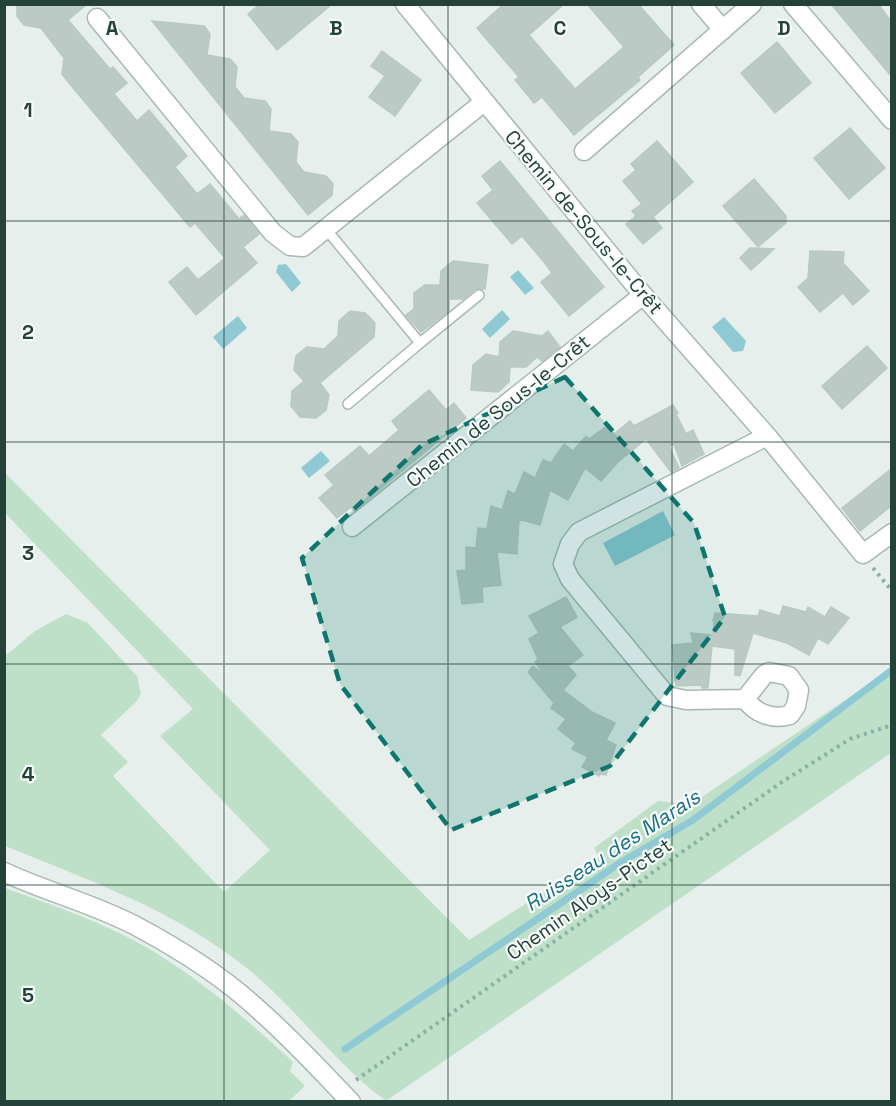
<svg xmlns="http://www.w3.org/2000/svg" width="896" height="1106" font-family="'Space Grotesk',sans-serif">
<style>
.green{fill:#bfe0c8}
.water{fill:#8ec9d4}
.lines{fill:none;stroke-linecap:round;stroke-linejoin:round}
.stream{stroke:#8ec9d4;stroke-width:7}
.building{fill:#bbcac4;stroke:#b8c9c2;stroke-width:1.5}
.service-casing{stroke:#a8b8b2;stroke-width:12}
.minor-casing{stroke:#a8b8b2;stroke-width:21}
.tertiary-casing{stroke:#a8b8b2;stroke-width:21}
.path{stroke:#86b3a5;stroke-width:4;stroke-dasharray:3 4.5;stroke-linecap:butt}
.service{stroke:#fff;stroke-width:9}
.minor{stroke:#fff;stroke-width:18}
.tertiary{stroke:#fff;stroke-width:18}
.marked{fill:#0f766e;fill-opacity:0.2;stroke:#0f766e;stroke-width:4.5;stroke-dasharray:12 8;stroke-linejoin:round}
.grid{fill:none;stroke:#24423a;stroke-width:1.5;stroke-opacity:0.55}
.labels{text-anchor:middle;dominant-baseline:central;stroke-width:4.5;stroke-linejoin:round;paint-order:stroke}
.street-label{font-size:20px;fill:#24423a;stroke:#f7fbf9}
.water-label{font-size:21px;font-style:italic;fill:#1c6f80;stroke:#f7fbf9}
.grid-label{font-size:20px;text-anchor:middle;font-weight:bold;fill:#24423a;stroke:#f7fbf9;stroke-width:4.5;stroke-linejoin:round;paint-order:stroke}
</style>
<rect width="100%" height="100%" fill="#e6efeb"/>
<g class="green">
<path d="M4,472L469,940L599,857L594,848L658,801L690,805L891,669V753L386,1101C335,1064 298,1010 248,969C176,911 89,880 5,846V656L35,631L66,614L88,623L137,676L141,694L136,702L101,735L128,762L113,776L224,892L270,850L160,736L193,709L5,513Z"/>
<path d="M5,888C57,907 109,924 156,953C206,984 250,1022 293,1062L290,1071L305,1086L289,1101H5Z"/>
</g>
<g class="water">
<polygon points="286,264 301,283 292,292 276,272 278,265"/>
<polygon points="518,270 534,288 525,295 510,277"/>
<polygon points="502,310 510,319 490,338 482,329"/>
<polygon points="238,316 247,328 223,349 213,337"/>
<polygon points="724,317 746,341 743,351 733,352 712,327"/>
<polygon points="321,451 330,461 309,478 301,468"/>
<polygon points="663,511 675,535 615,566 603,543"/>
</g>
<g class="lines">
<polyline class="stream" points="345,1049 620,863 693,820 892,670"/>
</g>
<g class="building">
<polygon points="17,4 87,4 68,20 110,69 113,67 127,83 114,94 137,121 149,110 187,156 175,167 197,194 210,184 239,219 244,215 259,234 243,247 257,263 196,315 169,282 187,267 198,280 225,258 195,223 190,227 69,83 62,74 64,58 41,28 24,25 17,16"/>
<polygon points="260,4 332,4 277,50 248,14"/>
<polygon points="504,4 564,4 529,35 575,89 624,47 587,4 638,4 674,45 638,77 640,80 574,135 542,97 534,103 515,80 519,77 477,28"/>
<polygon points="831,4 878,4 891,21 891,76"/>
<polygon points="152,21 204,26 210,34 207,55 230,59 237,67 235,87 244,98 265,101 271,109 269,131 291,134 298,142 296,162 304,172 326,176 333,184 332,195 308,215"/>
<polygon points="777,42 811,83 775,113 741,73"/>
<polygon points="382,51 421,80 395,116 369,97 385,76 371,66"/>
<polygon points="850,128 885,168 849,199 814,158"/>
<polygon points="657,141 693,182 653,217 662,228 643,244 626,224 636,216 632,211 642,204 623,181 636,170 631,164"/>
<polygon points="500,161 604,287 569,316 541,282 552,273 544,262 522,236 512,244 477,203 493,190 482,176"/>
<polygon points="754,179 786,216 786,223 758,247 723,206"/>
<polygon points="750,248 774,249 751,270 740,258"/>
<polygon points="810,251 844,252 843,263 869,291 853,305 843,293 820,312 798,287 808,278"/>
<polygon points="453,261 488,265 485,289 475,289 463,299 449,299 449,311 421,332 406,315 414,309 414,293 425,285 440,285 441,271"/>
<polygon points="350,311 365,313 375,323 374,337 320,383 329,395 326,410 316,418 300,417 291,406 292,391 304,381 294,370 296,356 307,347 324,349 338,336 339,321"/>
<polygon points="513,331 542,336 548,331 560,347 542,361 537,357 526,367 510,367 509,382 498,392 471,390 473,365 486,354 499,357 500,342"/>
<polygon points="867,346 887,368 842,409 822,386"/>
<polygon points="429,390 446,410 454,403 466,418 354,511 351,507 337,518 319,498 334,485 325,475 360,446 369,456 399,430 392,421"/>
<polygon points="673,405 678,413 667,422 677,416 686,434 693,430 704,454 682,466 674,444 669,446 679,468 671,472 646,439 618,462 601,481 585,468 568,500 550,490 540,525 519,519 517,554 497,552 501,585 482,587 483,602 462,604 457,571 466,570 466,547 476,548 478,528 487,529 491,506 502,510 508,491 515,494 524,472 535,478 543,460 551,463 564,444 573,451 586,436 589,439 608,425 614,434 630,421 634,426"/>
<polygon points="891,469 891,506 860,531 842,508"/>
<polygon points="566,597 577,617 560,627 583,655 568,666 576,675 563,690 592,712 615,723 606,740 616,745 606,775 600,774 599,776 582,767 588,757 572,749 576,743 558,729 566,719 551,708 554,703 528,672 533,666 545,676 535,662 538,659 529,639 539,633 529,616"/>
<polygon points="783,606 806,612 808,607 825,617 831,607 849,618 828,644 818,638 809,655 787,643 753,633 740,676 735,675 735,649 712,646 708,688 702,688 701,683 701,685 676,686 672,645 693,643 691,633 713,635 714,623 728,625 713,621 715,613 758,616 760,610 780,616"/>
</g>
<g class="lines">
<g class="service-casing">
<g id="service">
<polyline points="326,229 420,343 479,295"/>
<polyline points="348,404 420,343"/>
</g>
</g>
<g class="minor-casing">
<g id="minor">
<polyline points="405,4 643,295 767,436 863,554 892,533"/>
<polyline points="701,4 723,30"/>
<polyline points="793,4 892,120"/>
<polyline points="97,18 273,233 290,246 303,247 484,102"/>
<polyline points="584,151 752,4"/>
<polyline points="352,527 643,295"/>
<path d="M745,699L764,675L769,672L789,676L799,690L796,706L790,715C773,720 756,714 745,699L686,700L667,696L570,579L563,564L570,544L579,532L767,436"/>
</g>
</g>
<g class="tertiary-casing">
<path id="tertiary" d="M4,872C47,892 94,904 136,926C179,949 224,977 260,1011C292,1039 321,1071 351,1102"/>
</g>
<g class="path">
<polyline points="873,568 892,591"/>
<polyline points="356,1080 785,780 850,739 892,725"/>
</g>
<use href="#service" class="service"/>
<use href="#minor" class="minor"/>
<use href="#tertiary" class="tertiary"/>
</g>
<path class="marked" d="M565,377L694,523L725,617L610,766L451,830L340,684L302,558L422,445Z"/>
<path class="grid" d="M224,4V1102M448,4V1102M672,4V1102M4,221H892M4,442H892M4,664H892M4,885H892"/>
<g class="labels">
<g class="street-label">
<text transform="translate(584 222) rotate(50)">Chemin de-Sous-le-Crêt</text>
<text transform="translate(498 411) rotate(-39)">Chemin de Sous-le-Crêt</text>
<text transform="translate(589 899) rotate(-35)">Chemin Aloys-Pictet</text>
</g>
<g class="water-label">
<text transform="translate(612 850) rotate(-33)">Ruisseau des Marais</text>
</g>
</g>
<g class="grid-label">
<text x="112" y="35">A</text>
<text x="336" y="35">B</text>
<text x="560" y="35">C</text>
<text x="784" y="35">D</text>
<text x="28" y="117">1</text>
<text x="28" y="339">2</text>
<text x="28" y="560">3</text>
<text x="28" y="781">4</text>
<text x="28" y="1002">5</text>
</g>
<rect width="896" height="1106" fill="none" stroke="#24423a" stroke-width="12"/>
</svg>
